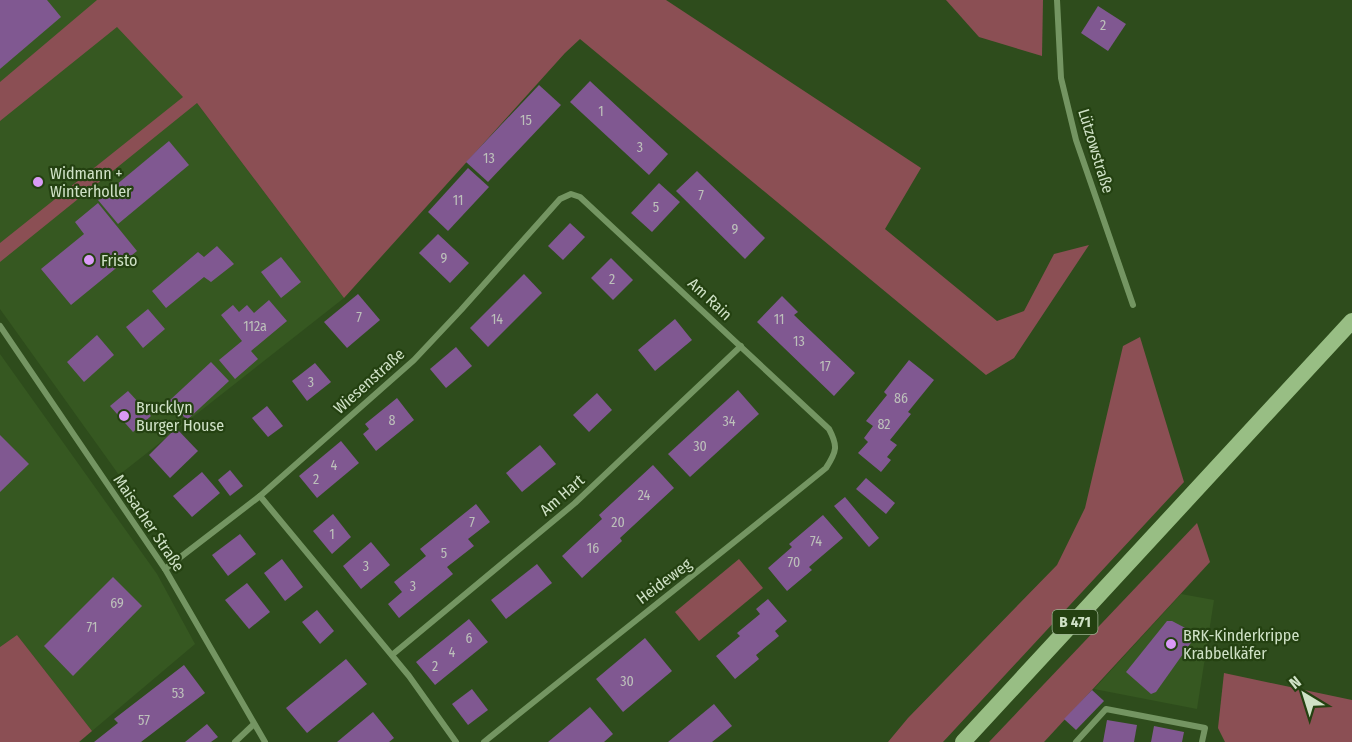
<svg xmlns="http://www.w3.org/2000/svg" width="1352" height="742" font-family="'Fira Sans Condensed',sans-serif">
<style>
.built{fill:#365821}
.green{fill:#8b4f54}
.building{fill:#805891}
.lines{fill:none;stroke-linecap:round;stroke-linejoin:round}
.minor{stroke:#749562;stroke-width:6}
.trunk{stroke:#98be84;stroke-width:16}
.poi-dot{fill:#da9af6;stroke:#244111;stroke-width:2}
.labels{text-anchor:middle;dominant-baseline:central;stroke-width:4.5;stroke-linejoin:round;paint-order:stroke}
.number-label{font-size:14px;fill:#bcc0ba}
.shield{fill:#244111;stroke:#9cb290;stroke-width:1.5}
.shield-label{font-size:15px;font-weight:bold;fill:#d0e2c7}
.street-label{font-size:16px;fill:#d0e2c7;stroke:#244111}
.poi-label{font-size:16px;fill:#d0e2c7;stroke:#244111;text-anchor:start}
</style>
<rect width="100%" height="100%" fill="#2e4c1c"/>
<g class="built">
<polygon points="0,0 97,0 197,103 344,298 119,475 0,309"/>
<polygon points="0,354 157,574 195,644 92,731 17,635 0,647"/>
<polygon points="1181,594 1214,600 1197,709 1094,689"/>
</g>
<g class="green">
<polygon points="97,0 666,0 921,168 885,229 997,321 1024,311 1054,254 1089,245 1014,358 986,375 580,39 565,53 344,298 197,103 0,262 0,243 183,97 117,27 0,121 0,82"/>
<polygon points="946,0 1043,0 1042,56 979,37"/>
<polygon points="1140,337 1184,482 943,742 888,742 908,718 1057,565 1085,508 1123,346"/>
<polygon points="1197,523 1210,562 1044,742 989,742"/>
<polygon points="739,559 763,588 699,641 675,612"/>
<polygon points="17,635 92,731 79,742 0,742 0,647"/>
<polygon points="1224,673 1352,700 1352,742 1225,742 1218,728"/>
</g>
<g class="building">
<polygon points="0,0 47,0 61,17 0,69"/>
<polygon points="1098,6 1126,24 1108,51 1081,33"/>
<polygon points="590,81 668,154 649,175 570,102"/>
<polygon points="539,85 561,105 488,182 466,162"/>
<polygon points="169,141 189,165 118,224 98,200"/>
<polygon points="468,168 489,187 448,231 428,212"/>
<polygon points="697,171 765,238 745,259 676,191"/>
<polygon points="659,183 680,202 652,232 631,213"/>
<polygon points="98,203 137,251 71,305 41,269 84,234 75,222"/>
<polygon points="570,223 585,237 563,260 548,246"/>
<polygon points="438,234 469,263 450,283 419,253"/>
<polygon points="217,246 234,264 211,282 204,277 166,308 152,291 198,252 204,257"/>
<polygon points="281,257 301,282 281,298 261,272"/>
<polygon points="611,258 633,280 613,300 591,278"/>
<polygon points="524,274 542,293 488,347 470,328"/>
<polygon points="358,294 380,320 347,348 324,322"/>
<polygon points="782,296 798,312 794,315 855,373 834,396 757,322"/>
<polygon points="269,300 287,321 251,351 258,359 235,379 219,360 242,341 221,315 233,305 239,312 247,305 254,313"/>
<polygon points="148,309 165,329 143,348 126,327"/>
<polygon points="675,319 692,340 655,371 638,350"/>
<polygon points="97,335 114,355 84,382 67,362"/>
<polygon points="456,347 472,366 446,388 430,369"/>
<polygon points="909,360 934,380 908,412 911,414 890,440 897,445 887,457 891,460 881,472 858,453 868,442 864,438 873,426 866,421 887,395 884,392"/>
<polygon points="211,362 229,381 187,420 169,401"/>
<polygon points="315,363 331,382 307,401 292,381"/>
<polygon points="738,390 759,414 690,477 668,454"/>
<polygon points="128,391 151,416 133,432 110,406"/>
<polygon points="597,393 612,410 589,432 573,415"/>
<polygon points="397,398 414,420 376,451 363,434 369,429 365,424"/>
<polygon points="267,406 283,426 268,437 252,418"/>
<polygon points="176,428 198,451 170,478 149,455"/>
<polygon points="0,435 29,464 0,492"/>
<polygon points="341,441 359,463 317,498 299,476"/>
<polygon points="540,445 556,464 522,492 506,473"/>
<polygon points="653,465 674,488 620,538 622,541 582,578 562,556 602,519 599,515"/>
<polygon points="230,470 243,486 230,496 218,480"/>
<polygon points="202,472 220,493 192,517 173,496"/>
<polygon points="866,478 895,503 886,514 856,489"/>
<polygon points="845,497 879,538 869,547 834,506"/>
<polygon points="476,504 490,522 468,539 474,546 447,567 453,574 399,618 388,604 402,592 394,582 426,556 420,549"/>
<polygon points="333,514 351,537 332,554 313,531"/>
<polygon points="823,515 843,538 809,567 812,570 787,591 768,568 792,547 789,544"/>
<polygon points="240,534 256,554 228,576 212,555"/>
<polygon points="371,542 390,565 361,589 343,566"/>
<polygon points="282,559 303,587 285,601 264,573"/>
<polygon points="537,564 552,583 506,619 491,600"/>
<polygon points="113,577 142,606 73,676 44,646"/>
<polygon points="247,583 270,612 249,629 225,600"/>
<polygon points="768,599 787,621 775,631 779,636 756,655 759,659 735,679 716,656 740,636 737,633 760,614 756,609"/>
<polygon points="317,610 334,631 320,644 302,622"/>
<polygon points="469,619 488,642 435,685 416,662"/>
<polygon points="1167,621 1172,621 1193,632 1195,637 1156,692 1151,694 1126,672"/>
<polygon points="645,638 672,671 623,712 596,679"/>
<polygon points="346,659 367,684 307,733 286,708"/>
<polygon points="184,665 205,693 141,742 94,742 118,723 114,719"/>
<polygon points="472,689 488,710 468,725 452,704"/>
<polygon points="1092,690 1104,701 1076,730 1064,719"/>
<polygon points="714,704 732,726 712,742 668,742"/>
<polygon points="590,707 613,734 604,742 548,742"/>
<polygon points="373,712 394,738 389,742 337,742"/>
<polygon points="1107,720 1137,725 1134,742 1103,742"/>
<polygon points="207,724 218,737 211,742 185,742"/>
<polygon points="1154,726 1184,732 1182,742 1151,742"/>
</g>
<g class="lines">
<g class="minor">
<polyline points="1057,0 1061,78 1076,140 1133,305"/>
<polyline points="0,326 165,569 265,742"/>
<polyline points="260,496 409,676 456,742"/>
<path d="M165,569L260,496L414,360L461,310L560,199L571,194L580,197L829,429C838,446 837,451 826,468C713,560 598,650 484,742"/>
<polyline points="392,655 575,503 741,346"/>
<polyline points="235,742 254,724"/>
<polyline points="1076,742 1106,709 1205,728 1202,742"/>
</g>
<polyline class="trunk" points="963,742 1352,321"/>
</g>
<g class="poi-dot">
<circle cx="38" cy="182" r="6"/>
<circle cx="89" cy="260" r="6"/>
<circle cx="124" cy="416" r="6"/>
<circle cx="1171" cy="644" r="6"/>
</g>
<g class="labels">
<g class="number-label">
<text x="1103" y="25">2</text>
<text x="601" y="111">1</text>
<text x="526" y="120">15</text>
<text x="640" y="147">3</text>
<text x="489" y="158">13</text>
<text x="701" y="195">7</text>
<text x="458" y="200">11</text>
<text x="656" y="207">5</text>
<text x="735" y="229">9</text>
<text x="444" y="258">9</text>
<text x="612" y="279">2</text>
<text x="359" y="317">7</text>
<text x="497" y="319">14</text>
<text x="779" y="319">11</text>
<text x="255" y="326">112a</text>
<text x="799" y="341">13</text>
<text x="825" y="366">17</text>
<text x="311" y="382">3</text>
<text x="901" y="398">86</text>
<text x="392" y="420">8</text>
<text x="729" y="421">34</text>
<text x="884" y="424">82</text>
<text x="700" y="446">30</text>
<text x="334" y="465">4</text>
<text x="316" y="479">2</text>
<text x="644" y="495">24</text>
<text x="472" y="522">7</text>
<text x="618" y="522">20</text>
<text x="332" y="534">1</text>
<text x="816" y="541">74</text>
<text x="593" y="548">16</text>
<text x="444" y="553">5</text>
<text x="794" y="562">70</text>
<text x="366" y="566">3</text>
<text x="413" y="586">3</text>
<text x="117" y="603">69</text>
<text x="92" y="627">71</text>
<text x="469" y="638">6</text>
<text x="452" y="652">4</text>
<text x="435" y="666">2</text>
<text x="627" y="681">30</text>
<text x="178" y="693">53</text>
<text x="144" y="720">57</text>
</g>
<rect class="shield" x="1052.5" y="610" width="45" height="24" rx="4.5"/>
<g class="shield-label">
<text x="1075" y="622">B 471</text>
</g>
<g class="street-label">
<text transform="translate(1096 151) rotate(73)">Lützowstraße</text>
<text transform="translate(710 299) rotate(43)">Am Rain</text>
<text transform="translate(369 381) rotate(-42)">Wiesenstraße</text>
<text transform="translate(562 495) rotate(-41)">Am Hart</text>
<text transform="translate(149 523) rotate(56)">Maisacher Straße</text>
<text transform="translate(664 581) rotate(-37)">Heideweg</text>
</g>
<g class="poi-label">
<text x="50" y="173">Widmann +<tspan x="50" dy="18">Winterholler</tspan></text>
<text x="101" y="260">Fristo</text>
<text x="136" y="407">Brucklyn<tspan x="136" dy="18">Burger House</tspan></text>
<text x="1183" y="635">BRK-Kinderkrippe<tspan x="1183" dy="18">Krabbelkäfer</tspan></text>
</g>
</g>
<g transform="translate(1304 694) rotate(322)" stroke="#244111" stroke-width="4.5" paint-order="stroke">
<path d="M0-4.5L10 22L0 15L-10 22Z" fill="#d0e2c7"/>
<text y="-9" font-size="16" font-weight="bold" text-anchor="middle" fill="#d0e2c7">N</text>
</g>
</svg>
